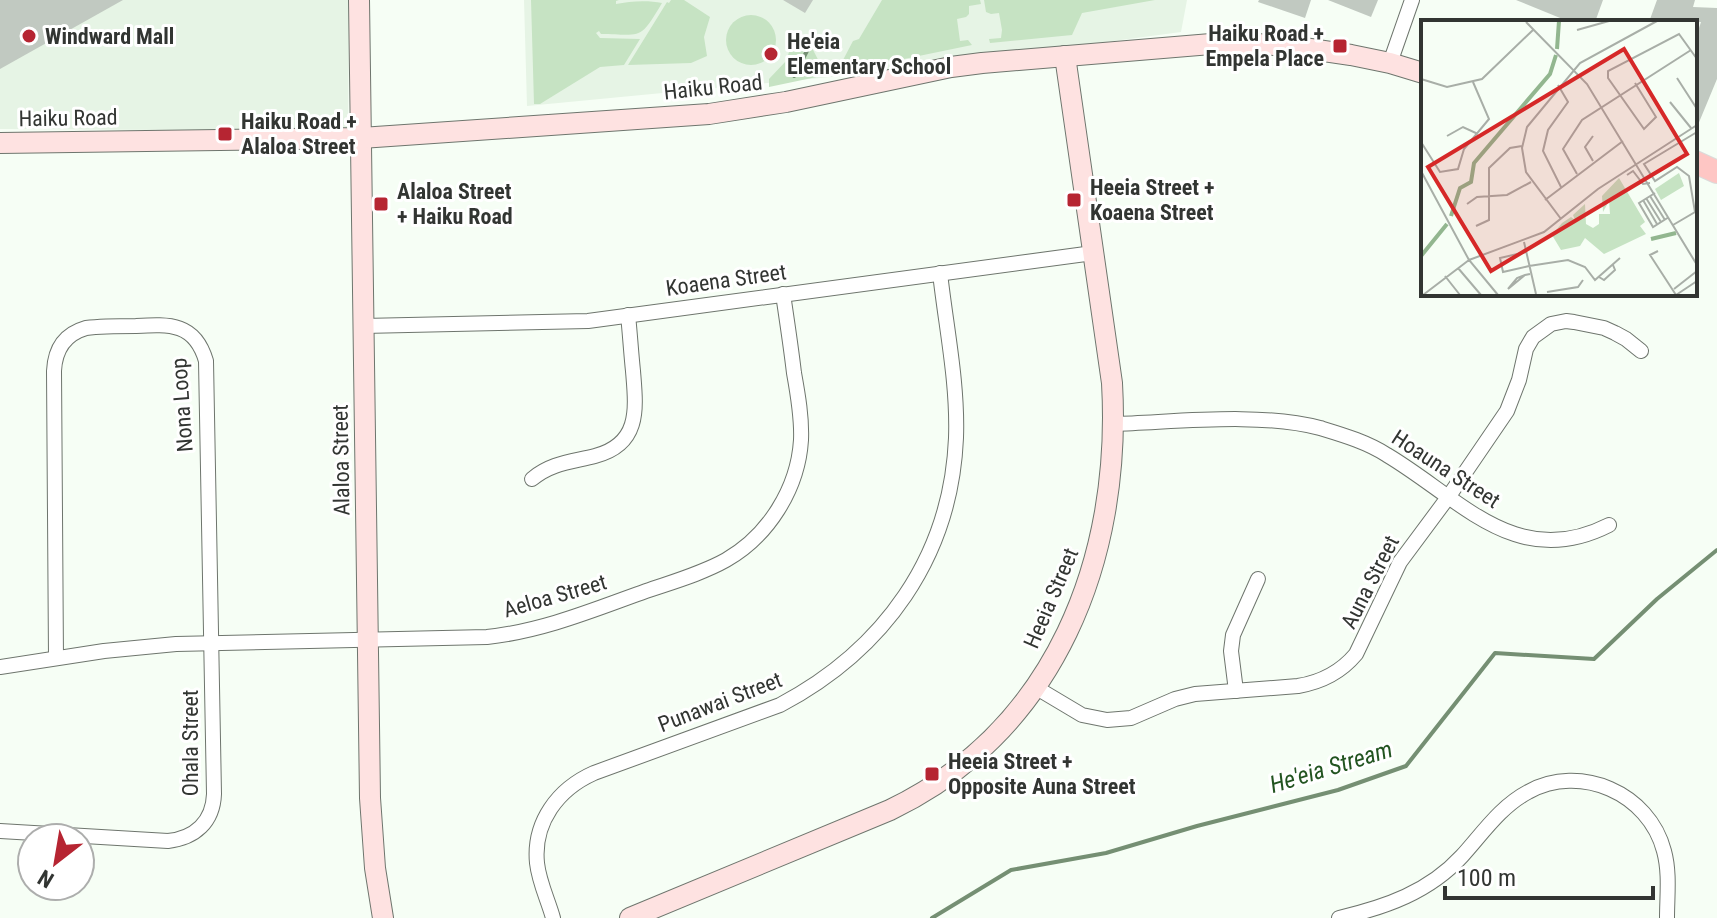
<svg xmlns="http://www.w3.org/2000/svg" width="1717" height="918" font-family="'Roboto Condensed',sans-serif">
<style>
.built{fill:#e6f4e5}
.green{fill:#c6e3c3}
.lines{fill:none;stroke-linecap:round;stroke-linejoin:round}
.stream{stroke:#758f73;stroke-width:4}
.building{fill:#c1c9c1}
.street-casing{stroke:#6e756d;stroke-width:16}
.secondary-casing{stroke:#6e756d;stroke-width:22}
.primary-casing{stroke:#dadbda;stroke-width:24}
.street{stroke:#fff;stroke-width:14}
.secondary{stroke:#fee2e1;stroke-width:20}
.primary{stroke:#fec6c4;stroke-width:22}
.poi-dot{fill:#b62532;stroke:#fff;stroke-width:3}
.labels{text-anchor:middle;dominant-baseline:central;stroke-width:6;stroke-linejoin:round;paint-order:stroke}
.poi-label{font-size:22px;font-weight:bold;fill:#323532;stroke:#fff;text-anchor:start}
.street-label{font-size:22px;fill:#323532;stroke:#fff}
.water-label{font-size:24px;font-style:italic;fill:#225420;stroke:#fff}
.inset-river{fill:none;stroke:#92b68f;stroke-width:4}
.inset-road{fill:none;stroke:#a8aea7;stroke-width:2}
.view{fill:#d62828;fill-opacity:0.15;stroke:#d62828;stroke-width:4}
.inset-edge{fill:none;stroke:#323532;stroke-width:4}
</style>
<rect width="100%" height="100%" fill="#f6fef5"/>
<g class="built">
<polygon points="0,0 349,0 348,131 0,129"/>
<polygon points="524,0 1187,0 1181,32 852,76 830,77 527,106"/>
</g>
<g class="green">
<path d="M531,0H619L616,1V4C630,1 648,0 662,3C640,40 643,35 601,34L599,31L596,33L600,38L640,39L624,65L600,67L540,104H534Z"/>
<polygon points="671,0 684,0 710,17 704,37 707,56 691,63 628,65 667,2 669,3"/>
<polygon points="882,0 980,0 981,4 969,6 969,14 966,17 957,19 960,41 968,40 972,45 846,71 843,60 853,41 859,39"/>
<polygon points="984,0 1155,0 1082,13 1072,35 990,43 989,39 1001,38 1002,30 999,13 991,14 986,12"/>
<circle cx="751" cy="40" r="25"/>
<polygon points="792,43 805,43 811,46 826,75 769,87 769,79 786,61"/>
</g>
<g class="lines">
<g class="stream">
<polyline points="794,76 810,45"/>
<polyline points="932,918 1011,870 1106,853 1197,826 1338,790 1406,766 1495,653 1594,659 1657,599 1717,550"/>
</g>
</g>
<g class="building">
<polygon points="0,0 123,0 0,69"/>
<polygon points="783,0 813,0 805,13"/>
<polygon points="1259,0 1311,0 1305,18 1258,2"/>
<polygon points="1328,0 1378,0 1371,17"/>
<polygon points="1516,0 1603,0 1595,22 1570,22"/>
<polygon points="1657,0 1695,0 1693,7 1717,8 1717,79 1695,132 1695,40 1701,22 1649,22"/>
</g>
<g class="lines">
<g class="street-casing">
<g id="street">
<polyline points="1390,63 1412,0"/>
<polyline points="363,326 588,321 1093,253"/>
<path d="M1114,424C1178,422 1258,412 1320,428C1343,435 1367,442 1387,455C1461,499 1517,572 1609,525"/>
<path d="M532,479C551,463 571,462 595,456C641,444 636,408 633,371C631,352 630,334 628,315"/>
<path d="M0,667L104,651L176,644L487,637C543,631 593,610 646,591C672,582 701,574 726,560C768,536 798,489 801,440C802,418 798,395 794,373C791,347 787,321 783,294"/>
<path d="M1035,687L1082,715L1107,720L1131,718L1175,699L1195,694L1298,686C1322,682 1341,672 1356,654L1400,562L1449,496L1507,411L1519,380L1526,349L1533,337L1551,324L1566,321L1574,322L1604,328L1615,333L1626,339L1641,351"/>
<polyline points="1236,691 1231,651 1233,635 1258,579"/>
<path d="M0,831L168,841C195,838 213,822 214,794L206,361C195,323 170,324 136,326C119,326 102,326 86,328C65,334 55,349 54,371L56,658"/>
<path d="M553,918C548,900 539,882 537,863C533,822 558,789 594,773L780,705C884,650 951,557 956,438C958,383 946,327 940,273"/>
<path d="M1339,918C1386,907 1429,892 1462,856C1482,834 1501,806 1528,792C1580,763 1649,793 1664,851C1670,873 1667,896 1667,918"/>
</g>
</g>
<g class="secondary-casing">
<g id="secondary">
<polyline points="359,0 370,798 375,868 383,918"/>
<polyline points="0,143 361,138 709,114 786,102 951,67 982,63 1223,43 1256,44 1290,46 1351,55 1390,63 1423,73"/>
<path d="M630,918L890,810C1056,730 1122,559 1112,383L1065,56"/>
</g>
</g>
<g class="primary-casing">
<polyline id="primary" points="1695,162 1717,172"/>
</g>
<use href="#street" class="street"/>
<use href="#secondary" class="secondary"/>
<use href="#primary" class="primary"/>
</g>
<g class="poi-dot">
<circle cx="29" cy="36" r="8"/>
<rect x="1332" y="38" width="16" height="16" rx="4"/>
<circle cx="771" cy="54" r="8"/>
<rect x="217" y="126" width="16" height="16" rx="4"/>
<rect x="1066" y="192" width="16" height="16" rx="4"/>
<rect x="373" y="196" width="16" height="16" rx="4"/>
<rect x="924" y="766" width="16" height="16" rx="4"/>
</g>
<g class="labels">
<g class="poi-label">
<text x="1324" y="33" text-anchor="end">Haiku Road +<tspan x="1324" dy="25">Empela Place</tspan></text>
<text x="45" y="36">Windward Mall</text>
<text x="787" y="41">He'eia<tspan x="787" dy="25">Elementary School</tspan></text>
<text x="241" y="121">Haiku Road +<tspan x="241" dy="25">Alaloa Street</tspan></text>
<text x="1090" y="187">Heeia Street +<tspan x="1090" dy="25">Koaena Street</tspan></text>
<text x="397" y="191">Alaloa Street<tspan x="397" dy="25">+ Haiku Road</tspan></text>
<text x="948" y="761">Heeia Street +<tspan x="948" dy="25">Opposite Auna Street</tspan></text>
</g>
<g class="street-label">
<text transform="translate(713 87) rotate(-6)">Haiku Road</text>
<text transform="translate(68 118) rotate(-1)">Haiku Road</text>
<text transform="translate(726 280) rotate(-8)">Koaena Street</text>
<text transform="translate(182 405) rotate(-94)">Nona Loop</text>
<text transform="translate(341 460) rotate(-91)">Alaloa Street</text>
<text transform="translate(1446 469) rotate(33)">Hoauna Street</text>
<text transform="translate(1370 582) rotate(-63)">Auna Street</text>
<text transform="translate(555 596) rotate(-16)">Aeloa Street</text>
<text transform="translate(1051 598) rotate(-67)">Heeia Street</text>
<text transform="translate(720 702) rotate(-21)">Punawai Street</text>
<text transform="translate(190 743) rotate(-90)">Ohala Street</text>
</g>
<g class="water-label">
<text transform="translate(1331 767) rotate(-17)">He'eia Stream</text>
</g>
</g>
<g transform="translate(1421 20)">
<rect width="276" height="276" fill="#f6fef5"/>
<path d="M258,153L263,166L240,180L234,169ZM198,158L224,202L219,206L225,214L183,234L164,218L159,226L140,230L131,215L141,203L150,197L154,200L152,195L164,184L165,204L172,208L178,204V194H189L188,181L182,192L181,176Z" fill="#c6e3c3"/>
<path class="inset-river" d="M136,29L138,1M30,196L39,168L50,162L53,143L129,54L135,35M230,219L255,213M0,236L26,204"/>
<path class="inset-road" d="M105,2L166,64L276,245M156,10L188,1M256,58L276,89M0,59L26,67L61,59L112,10M214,63L235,97L223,109L187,58V51L258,14L276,39M137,65L147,82L127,110L122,131L140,167M249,82L270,108M26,116L42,107L57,114M172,116L164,127L172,141M0,122L19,152L37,149L43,129L68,99L52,62M0,151L48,240L77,275M156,154L142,129L161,100L270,30M206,155L212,151L222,164L229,163M234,173L218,183L232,207L248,197M229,176L244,200M225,178L240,202M124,180L202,121M222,180L236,204M46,184L56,177L86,175L110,162M140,199L105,152L101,128L106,107L159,43L236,1M252,205L274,192L268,156L256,147L234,161L223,144L276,112M55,206L68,200V148L89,128L101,126M103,222L115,274M237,231L229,235L255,275M105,232L79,238L82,252L108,246M48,240L123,212L177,169L276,105M108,246L147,240L164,247L174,260L199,238M37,248L60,275M104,255L87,269L96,258L104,255L109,254M24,256L39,275M178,257L183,260L194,250L192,245M253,269L276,251M126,272L157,267L162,260M2,275L48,240M255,275L276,261"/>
<path class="view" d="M203,29L266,134L70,251L7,147Z"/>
<rect width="276" height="276" class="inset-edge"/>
</g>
<g transform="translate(56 862) rotate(211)"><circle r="38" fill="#ffffff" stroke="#adaead" stroke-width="2"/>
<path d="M0-6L14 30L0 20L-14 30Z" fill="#b62532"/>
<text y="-12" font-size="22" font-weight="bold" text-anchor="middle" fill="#323532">N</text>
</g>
<path d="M1445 886v12h208v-12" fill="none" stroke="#323532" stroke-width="4"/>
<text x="1457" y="886" font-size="24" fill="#323532" stroke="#ffffff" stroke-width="6" paint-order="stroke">100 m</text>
</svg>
